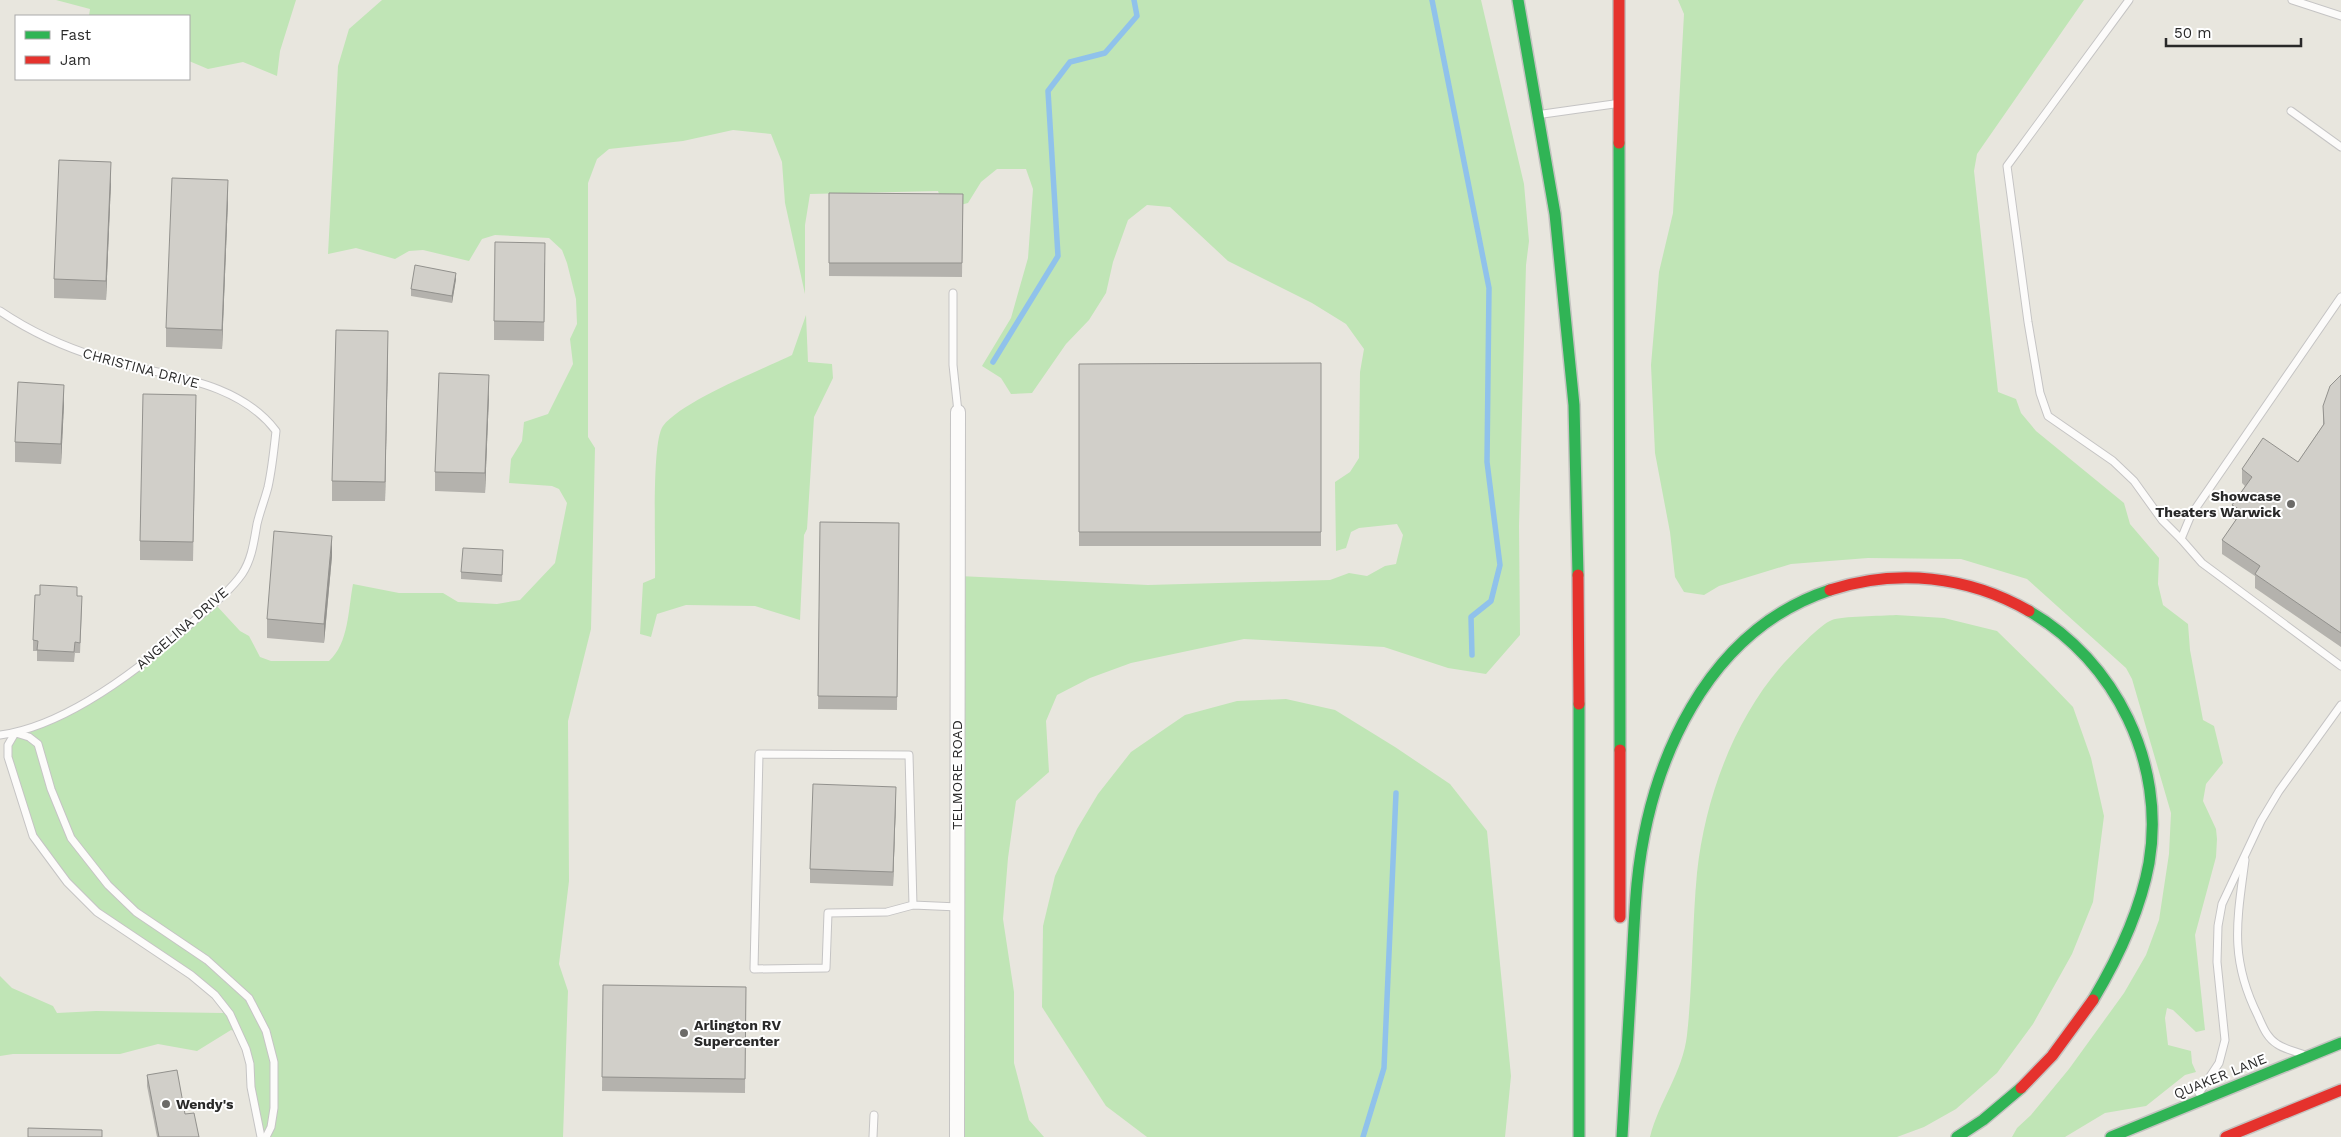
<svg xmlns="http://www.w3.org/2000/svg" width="2341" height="1137" font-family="'Work Sans',sans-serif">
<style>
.green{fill:#c0e5b6}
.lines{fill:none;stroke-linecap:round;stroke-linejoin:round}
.stream{stroke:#90c2eb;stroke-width:5.5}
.lane-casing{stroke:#c5c4c4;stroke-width:9}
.street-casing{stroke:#c5c4c4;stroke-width:16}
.fast-casing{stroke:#c4c3c0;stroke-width:14}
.jam-casing{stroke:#c4c3c0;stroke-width:14}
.lane{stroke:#fcfbfa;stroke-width:7}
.street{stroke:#fcfbfa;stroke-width:14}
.fast{stroke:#30b455;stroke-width:11}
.jam{stroke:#e5322d;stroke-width:11}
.wall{fill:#b4b2ad}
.shaded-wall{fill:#92918d}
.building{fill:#d1cfc9;stroke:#92918d}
.poi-dot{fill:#6c6b68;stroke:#fff;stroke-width:2}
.labels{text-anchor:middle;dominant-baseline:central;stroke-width:4;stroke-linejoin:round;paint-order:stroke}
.street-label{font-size:14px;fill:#292929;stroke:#fff}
.poi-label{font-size:14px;font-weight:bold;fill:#292929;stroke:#fff;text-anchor:start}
</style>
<rect width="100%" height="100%" fill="#e8e6de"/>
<g class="green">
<polygon points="56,0 296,0 280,51 277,76 243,62 208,69 189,61 189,16 89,16 90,9"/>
<path d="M382,0H1481L1524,184L1529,241L1526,265L1519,526L1520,635L1486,674L1448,668L1384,647L1244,639L1131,663L1090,678L1057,695L1046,721L1049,772L1016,801L1008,858L1003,919L1014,992V1063L1029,1120L1044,1137H956L959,576L1148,585L1330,580L1349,573L1367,576L1385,566L1396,564L1403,535L1397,524L1359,528L1351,532L1346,548L1336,551L1335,482L1350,472L1359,458L1360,372L1364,349L1346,324L1312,303L1228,261L1170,207L1147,205L1128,220L1113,262L1106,293L1089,320L1066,344L1032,393L1011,394L1001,378L982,366L1011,318L1028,258L1033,189L1026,169H997L981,182L968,203L944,209L938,191L810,194L805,225V294L785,203L782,162L771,134L733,130L683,141L609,149L597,159L588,183V437L595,448L591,629L568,721L569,881L559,964L568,991L563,1137H259L247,1060L234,1031L231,1030L197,1051L158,1044L120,1054H13L0,1056V976L12,988L53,1006L57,1013L96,1011L223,1013L221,1005L211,993L87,907L61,877L31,838L7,763L11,736L82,704L216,605L240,631L249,636L260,657L271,661H329C349,643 348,610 353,584L399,593H443L458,602L497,604L520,600L555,563L567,503L559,489L552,486L509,483L511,459L522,441L524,422L548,414L573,364L570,339L577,324L576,299L567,263L562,250L549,238L495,235L482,239L469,261L423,250L409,251L395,259L356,248L328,254L338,66L349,29Z"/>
<polygon points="1678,0 2084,0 1977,154 1974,171 1998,392 2016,399 2021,413 2036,431 2124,503 2130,524 2159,558 2158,584 2163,605 2188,624 2190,650 2203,720 2214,726 2223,763 2206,784 2203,801 2216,829 2217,839 2216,857 2195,935 2205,1030 2196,1032 2173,1010 2167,1008 2165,1018 2168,1045 2191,1051 2192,1063 2196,1072 2185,1075 2146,1106 2105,1113 2065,1137 2012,1137 2017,1128 2031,1115 2069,1069 2124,993 2146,955 2159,920 2169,854 2171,813 2132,679 2126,668 2027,579 1961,559 1868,558 1791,564 1719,586 1704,595 1684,592 1675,577 1670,532 1655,453 1651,365 1659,272 1673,213 1684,14"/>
<path d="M806,315L808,362L832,364L833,378L814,417L807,529L804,535L800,620L755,606L686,605L657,614L651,637L640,634L643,583L655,578C656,551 651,442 663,426C682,401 761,370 792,355Z"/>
<path d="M1896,615L1944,618L1997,631L2045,678L2073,707L2091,758L2104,816L2093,902L2072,954L2033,1024L1997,1073L1956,1109L1924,1127L1897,1137H1650C1659,1101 1683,1072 1687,1035C1693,981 1692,926 1697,873C1705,798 1734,719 1784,663C1794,653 1819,625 1832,620C1841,616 1882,616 1896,615Z"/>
<polygon points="1286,699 1335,710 1395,747 1450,784 1487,831 1511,1076 1505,1137 1147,1137 1106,1106 1042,1007 1043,926 1055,876 1077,829 1098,794 1131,752 1185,715 1237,701"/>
</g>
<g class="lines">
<g class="stream">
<polyline points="1432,0 1489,288 1487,462 1500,565 1491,601 1471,617 1472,655"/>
<polyline points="993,362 1058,256 1048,91 1070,62 1105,53 1137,16 1134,0"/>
<polyline points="1363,1137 1384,1068 1396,793"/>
</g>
<g class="lane-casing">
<g id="lane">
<polyline points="2129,0 2007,166 2028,322 2040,393 2048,416 2113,461 2134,481 2162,520 2181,539"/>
<polyline points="2292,0 2341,16"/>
<polyline points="2291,111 2341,147"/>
<polyline points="1543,114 1614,104"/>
<polyline points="953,293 953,365 958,412"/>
<polyline points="2341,297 2191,515 2181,539 2202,563 2341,666"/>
<path d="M0,311C31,332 64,347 100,358C159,376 236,378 276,431C274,450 272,469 268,487C265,499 260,511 257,524C254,541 252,559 242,574C230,591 212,606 196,619C146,664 68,726 0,735"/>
<polyline points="15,733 8,745 8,757 33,836 67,882 97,912 191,975 215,995 230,1014 246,1049 250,1064 251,1087 261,1137"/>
<polyline points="16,733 29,737 38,744 51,789 71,838 108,885 136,912 207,960 249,998 266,1031 274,1062 274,1108 271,1127 266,1137"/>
<path d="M2245,860C2237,921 2229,958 2258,1016C2263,1027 2267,1038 2277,1044C2284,1049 2294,1051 2302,1054"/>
<polyline points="913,905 887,912 828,913 826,968 754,969 759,754 909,755 913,905 958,907"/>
<polyline points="2199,1093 2219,1063 2225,1040 2217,962 2218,926 2222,904 2261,821 2279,791 2341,705"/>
<polyline points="873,1137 874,1115"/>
</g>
</g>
<g class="street-casing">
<polyline id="street" points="957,1137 958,412"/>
</g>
<g class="fast-casing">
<g id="fast">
<polyline points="1518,0 1555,214 1574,405 1578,575"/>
<polyline points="1619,143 1620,750"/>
<path d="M2029,611C2116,661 2166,764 2149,863C2140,912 2118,958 2093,1000"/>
<polyline points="1579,704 1579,1137"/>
<path d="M1622,1137C1625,1085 1628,1034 1631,982C1633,949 1634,916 1637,884C1649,763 1706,631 1830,590"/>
<polyline points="1957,1137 1983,1120 2021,1088"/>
<polyline points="2111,1137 2341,1043"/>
</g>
</g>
<g class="jam-casing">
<g id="jam">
<polyline points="1619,0 1619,143"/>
<polyline points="1578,575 1579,704"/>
<path d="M1830,590C1897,568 1968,576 2029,611"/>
<polyline points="1620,750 1620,917"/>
<polyline points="2021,1088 2052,1056 2093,1000"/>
<polyline points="2226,1137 2341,1090"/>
</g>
</g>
<use href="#lane" class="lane"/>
<use href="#street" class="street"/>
<use href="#fast" class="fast"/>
<use href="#jam" class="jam"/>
</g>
<g class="wall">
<polygon points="111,182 106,300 54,298 54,279"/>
<polygon points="829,193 963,194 962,277 829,276"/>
<polygon points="228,200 222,349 166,347 166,328"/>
<polygon points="545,262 544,341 494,340 494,321"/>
<polygon points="456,279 452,303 411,296 411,289"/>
<polygon points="388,351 385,501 332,501 332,481"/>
<polygon points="1321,363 1321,546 1079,546 1079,364"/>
<polygon points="2341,375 2341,647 2255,588 2255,576 2222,554 2222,540 2236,520 2232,518 2232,505 2245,486 2242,483 2242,469 2298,462 2323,425 2323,406"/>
<polygon points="489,395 485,493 435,491 435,472"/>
<polygon points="64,404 61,464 15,462 15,442"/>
<polygon points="196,415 193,561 140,560 140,541"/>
<polygon points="820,522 899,523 897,710 818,709"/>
<polygon points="332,556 324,643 267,638 267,619"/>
<polygon points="503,557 502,582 461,579 461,572"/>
<polygon points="77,596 82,607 80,653 75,653 74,662 37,661 37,651 33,651 33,640"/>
<polygon points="896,800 893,886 810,883 810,869"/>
<polygon points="603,985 746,987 745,1093 602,1091"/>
<polygon points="147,1075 185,1114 199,1137 157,1137 147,1086"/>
</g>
<g class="shaded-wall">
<polygon points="111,162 111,182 106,300 106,281"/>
<polygon points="228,180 228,200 222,349 222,330"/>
<polygon points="456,273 456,279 452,303 452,296"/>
<polygon points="388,331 388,351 385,501 385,482"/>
<polygon points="489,375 489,395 485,493 485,473"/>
<polygon points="64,385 64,404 61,464 61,444"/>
<polygon points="332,536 332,556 324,643 324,624"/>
<polygon points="896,787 896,800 893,886 893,872"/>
</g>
<g class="building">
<polygon points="59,160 111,162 106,281 54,279"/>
<polygon points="172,178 228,180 222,330 166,328"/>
<polygon points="829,193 963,194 962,263 829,263"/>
<polygon points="495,242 545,243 544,322 494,321"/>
<polygon points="415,265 456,273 452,296 411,289"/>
<polygon points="336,330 388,331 385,482 332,481"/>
<polygon points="1321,363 1321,532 1079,532 1079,364"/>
<polygon points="439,373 489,375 485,473 435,472"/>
<polygon points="2341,375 2341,633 2255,574 2260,566 2222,540 2242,511 2232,505 2252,477 2242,469 2263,438 2298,462 2324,424 2323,406 2330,386"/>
<polygon points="18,382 64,385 61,444 15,442"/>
<polygon points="143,394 196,395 193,542 140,541"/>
<polygon points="820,522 899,523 897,697 818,696"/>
<polygon points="274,531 332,536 324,624 267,619"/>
<polygon points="463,548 503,550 502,575 461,572"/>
<polygon points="40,585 77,587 77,596 82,596 80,643 75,642 74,652 37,650 38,641 33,640 35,595 40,595"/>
<polygon points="813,784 896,787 893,872 810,869"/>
<polygon points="603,985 746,987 745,1079 602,1077"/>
<polygon points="177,1070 185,1114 194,1113 199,1137 159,1137 147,1075"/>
<polygon points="28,1128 102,1130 102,1137 28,1137"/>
</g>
<g class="poi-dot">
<circle cx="2291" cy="504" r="5"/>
<circle cx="684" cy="1033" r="5"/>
<circle cx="166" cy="1104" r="5"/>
</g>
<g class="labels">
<g class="street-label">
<text transform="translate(141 368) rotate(15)">CHRISTINA DRIVE</text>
<text transform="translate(182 628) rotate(-41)">ANGELINA DRIVE</text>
<text transform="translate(957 775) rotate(-90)">TELMORE ROAD</text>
<text transform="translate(2220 1076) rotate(-22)">QUAKER LANE</text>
</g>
<g class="poi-label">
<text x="2281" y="496" text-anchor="end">Showcase<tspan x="2281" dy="16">Theaters Warwick</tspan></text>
<text x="694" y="1025">Arlington RV<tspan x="694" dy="16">Supercenter</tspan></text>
<text x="176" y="1104">Wendy's</text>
</g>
</g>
<rect x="15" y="15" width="175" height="65" fill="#ffffff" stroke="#a9a9a9"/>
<rect x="25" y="31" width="25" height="8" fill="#30b455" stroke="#a9a9a9"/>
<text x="60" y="40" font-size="15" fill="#292929">Fast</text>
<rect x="25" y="56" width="25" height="8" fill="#e5322d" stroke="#a9a9a9"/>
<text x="60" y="65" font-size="15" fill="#292929">Jam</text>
<path d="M2166 38v8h135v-8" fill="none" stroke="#292929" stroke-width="2.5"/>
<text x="2174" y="38" font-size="15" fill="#292929" stroke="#ffffff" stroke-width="4" paint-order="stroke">50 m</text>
</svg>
